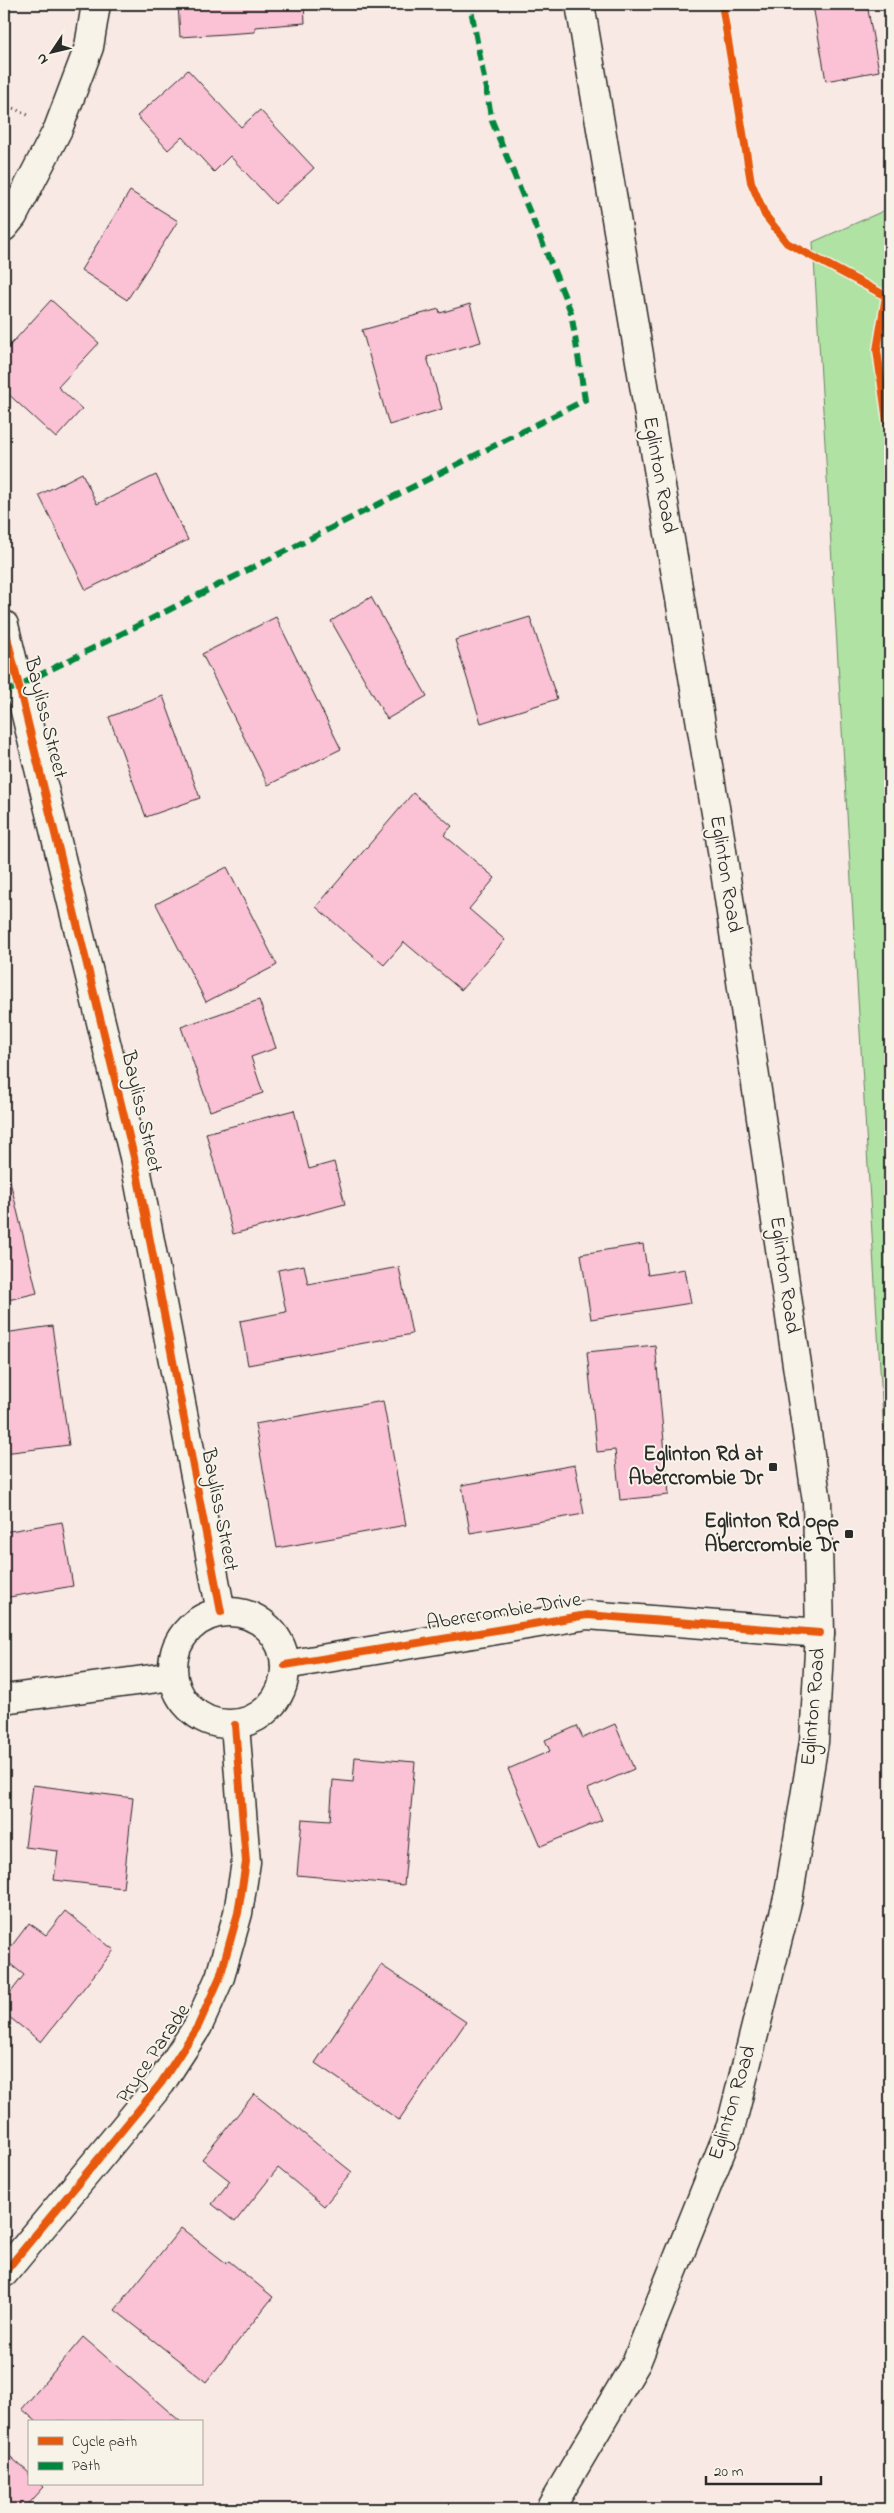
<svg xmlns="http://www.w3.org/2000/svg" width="894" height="2513" font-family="'Indie Flower',sans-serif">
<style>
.green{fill:#afe2a3;stroke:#6d8667}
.building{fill:#fbc1d5;stroke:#2b2b2b}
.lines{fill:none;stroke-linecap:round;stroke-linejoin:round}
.minor-casing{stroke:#2b2b2b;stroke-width:31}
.secondary-casing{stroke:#2b2b2b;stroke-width:31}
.path{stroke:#2b2b2b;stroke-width:3;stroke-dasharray:1 4;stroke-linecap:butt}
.minor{stroke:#f7f3e8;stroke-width:28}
.secondary{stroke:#f7f3e8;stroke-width:28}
.quiet{stroke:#00873e;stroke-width:6;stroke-dasharray:12 6;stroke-linecap:butt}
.cycleway-casing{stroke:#f7f3e8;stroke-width:11}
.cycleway{stroke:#e8590c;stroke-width:8}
.poi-dot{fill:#2b2b2b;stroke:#f7f3e8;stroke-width:2}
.labels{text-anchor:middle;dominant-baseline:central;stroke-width:4;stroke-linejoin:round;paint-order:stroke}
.street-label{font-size:21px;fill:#2b2b2b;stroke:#f7f3e8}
.poi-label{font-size:21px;font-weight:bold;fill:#2b2b2b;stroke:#f7f3e8;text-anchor:end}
</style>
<rect width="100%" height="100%" fill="#f8e9e4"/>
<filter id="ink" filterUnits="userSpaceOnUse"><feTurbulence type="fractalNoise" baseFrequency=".02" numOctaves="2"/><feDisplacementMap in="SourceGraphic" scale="10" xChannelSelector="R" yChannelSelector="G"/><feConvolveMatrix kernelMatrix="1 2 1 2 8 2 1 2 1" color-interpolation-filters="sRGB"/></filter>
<g filter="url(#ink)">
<polygon class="green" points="890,208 890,1536 813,242"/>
<g class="building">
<polygon points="178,4 304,4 305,23 255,27 255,32 180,37"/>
<polygon points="804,4 867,4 879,71 826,81 814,11"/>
<polygon points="188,70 241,127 260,110 314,168 275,204 230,156 214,172 182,137 168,150 137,116"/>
<polygon points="130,191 178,221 127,300 81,270"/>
<polygon points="51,300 99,343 58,387 82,409 56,438 4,390 4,352"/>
<polygon points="470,304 481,342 427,357 442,409 389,425 362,330 439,309 440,313"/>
<polygon points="82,473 97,504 156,475 188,540 86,590 39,495"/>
<polygon points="371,597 427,696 387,719 331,621"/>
<polygon points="276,617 341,749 268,785 202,654"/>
<polygon points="530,617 557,699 481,723 455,640"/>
<polygon points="163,696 200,798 146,817 109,717"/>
<polygon points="413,793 452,826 444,835 495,878 469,909 505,940 461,990 404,942 384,965 316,907"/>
<polygon points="227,867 277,965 206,1002 156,904"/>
<polygon points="259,1000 276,1048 251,1057 263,1093 210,1111 181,1027"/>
<polygon points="294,1110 309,1169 334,1162 345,1204 233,1234 206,1133"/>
<polygon points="4,1156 37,1293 4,1301"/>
<polygon points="643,1244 648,1275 685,1269 691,1303 591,1319 581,1254"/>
<polygon points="304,1265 308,1284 399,1267 412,1334 248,1365 240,1321 286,1312 278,1270"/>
<polygon points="52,1326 69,1445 4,1453 4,1333"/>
<polygon points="655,1345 669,1495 620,1500 615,1450 597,1452 587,1352"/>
<polygon points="383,1401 406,1525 277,1548 255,1424"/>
<polygon points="575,1465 584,1514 470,1533 462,1485"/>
<polygon points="62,1522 73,1586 4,1598 4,1532"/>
<polygon points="615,1724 634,1769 588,1789 602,1820 541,1846 508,1769 550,1751 545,1740 577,1726 583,1738"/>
<polygon points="355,1757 415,1762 404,1885 297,1875 302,1819 330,1821 333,1780 353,1782"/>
<polygon points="33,1785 133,1798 123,1888 54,1880 58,1851 25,1847"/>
<polygon points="65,1911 114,1950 41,2042 4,2013 4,2001 24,1975 4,1959 4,1956 29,1923 46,1935"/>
<polygon points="381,1965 466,2022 399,2120 315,2063"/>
<polygon points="254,2094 352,2172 324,2206 278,2168 235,2222 212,2204 230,2181 202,2159"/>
<polygon points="181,2228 226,2263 229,2261 273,2297 206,2382 115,2310"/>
<polygon points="83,2337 181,2422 37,2422 22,2409"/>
<polygon points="4,2451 29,2473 29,2484 41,2484 44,2487 24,2509 4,2509"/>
</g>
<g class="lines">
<g class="minor-casing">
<g id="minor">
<polyline points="4,227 13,216 58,129 89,47 96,4"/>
<polyline points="4,625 134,1157 221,1612"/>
<circle cx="229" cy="1668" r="56"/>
<polyline points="285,1665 587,1615 820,1633"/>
<polyline points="4,1699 173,1676"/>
<polyline points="4,2273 161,2083 198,2026 220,1977 238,1913 246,1862 235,1725"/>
</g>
</g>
<g class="secondary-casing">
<polyline id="secondary" points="550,2509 636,2363 731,2126 789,1894 814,1742 820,1633 817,1502 720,837 580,4"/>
</g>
<polyline class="path" points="4,104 28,115"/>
<use href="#minor" class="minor"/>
<use href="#secondary" class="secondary"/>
<polyline class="quiet" points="4,693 585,400 571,312 492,121 470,4"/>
<g class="cycleway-casing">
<g id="cycleway">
<polyline points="722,4 751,182 765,215 787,243 886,296"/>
<polyline points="890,293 886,296 877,350 890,443"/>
<polyline points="4,625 134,1157 221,1612"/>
<polyline points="285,1665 587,1615 820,1633"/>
<polyline points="4,2273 161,2083 198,2026 220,1977 238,1913 246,1862 235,1725"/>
</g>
</g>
<use href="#cycleway" class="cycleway"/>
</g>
</g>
<g class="poi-dot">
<rect x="768" y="1462" width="10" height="10" rx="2.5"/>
<rect x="844" y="1529" width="10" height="10" rx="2.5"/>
</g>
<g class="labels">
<g class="street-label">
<text transform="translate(659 475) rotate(80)">Eglinton Road</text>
<text transform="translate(45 718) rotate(76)">Bayliss Street</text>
<text transform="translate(725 874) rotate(81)">Eglinton Road</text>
<text transform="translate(141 1112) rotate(77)">Bayliss Street</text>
<text transform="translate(784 1275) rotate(82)">Eglinton Road</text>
<text transform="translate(219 1510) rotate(79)">Bayliss Street</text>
<text transform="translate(504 1612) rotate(-9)">Abercrombie Drive</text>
<text transform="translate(814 1707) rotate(-85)">Eglinton Road</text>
<text transform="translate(154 2054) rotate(-56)">Pryce Parade</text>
<text transform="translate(733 2103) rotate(-73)">Eglinton Road</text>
</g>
<g class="poi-label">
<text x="763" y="1455">Eglinton Rd at<tspan x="763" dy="24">Abercrombie Dr</tspan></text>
<text x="839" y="1522">Eglinton Rd opp<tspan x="839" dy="24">Abercrombie Dr</tspan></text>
</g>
</g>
<rect width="894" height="2513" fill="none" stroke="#f7f3e8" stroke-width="20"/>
<rect x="10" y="10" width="874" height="2493" fill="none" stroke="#2b2b2b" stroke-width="2" filter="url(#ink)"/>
<rect x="28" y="2420" width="175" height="65" fill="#f7f3e8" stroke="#a5a39c"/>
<rect x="38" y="2437" width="25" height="8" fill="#e8590c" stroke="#a5a39c"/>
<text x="72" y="2446" font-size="15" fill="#2b2b2b">Cycle path</text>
<rect x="38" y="2462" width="25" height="8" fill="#00873e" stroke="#a5a39c"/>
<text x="72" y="2470" font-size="15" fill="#2b2b2b">Path</text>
<g transform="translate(52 52) rotate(235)" stroke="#f7f3e8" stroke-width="4" paint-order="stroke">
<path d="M0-4L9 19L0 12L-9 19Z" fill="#2b2b2b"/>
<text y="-8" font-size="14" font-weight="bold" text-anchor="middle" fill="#2b2b2b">N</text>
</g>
<path d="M706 2476v8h115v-8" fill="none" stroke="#2b2b2b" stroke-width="2.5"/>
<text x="714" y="2476" font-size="15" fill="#2b2b2b" stroke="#f7f3e8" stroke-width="4" paint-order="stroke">20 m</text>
</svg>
